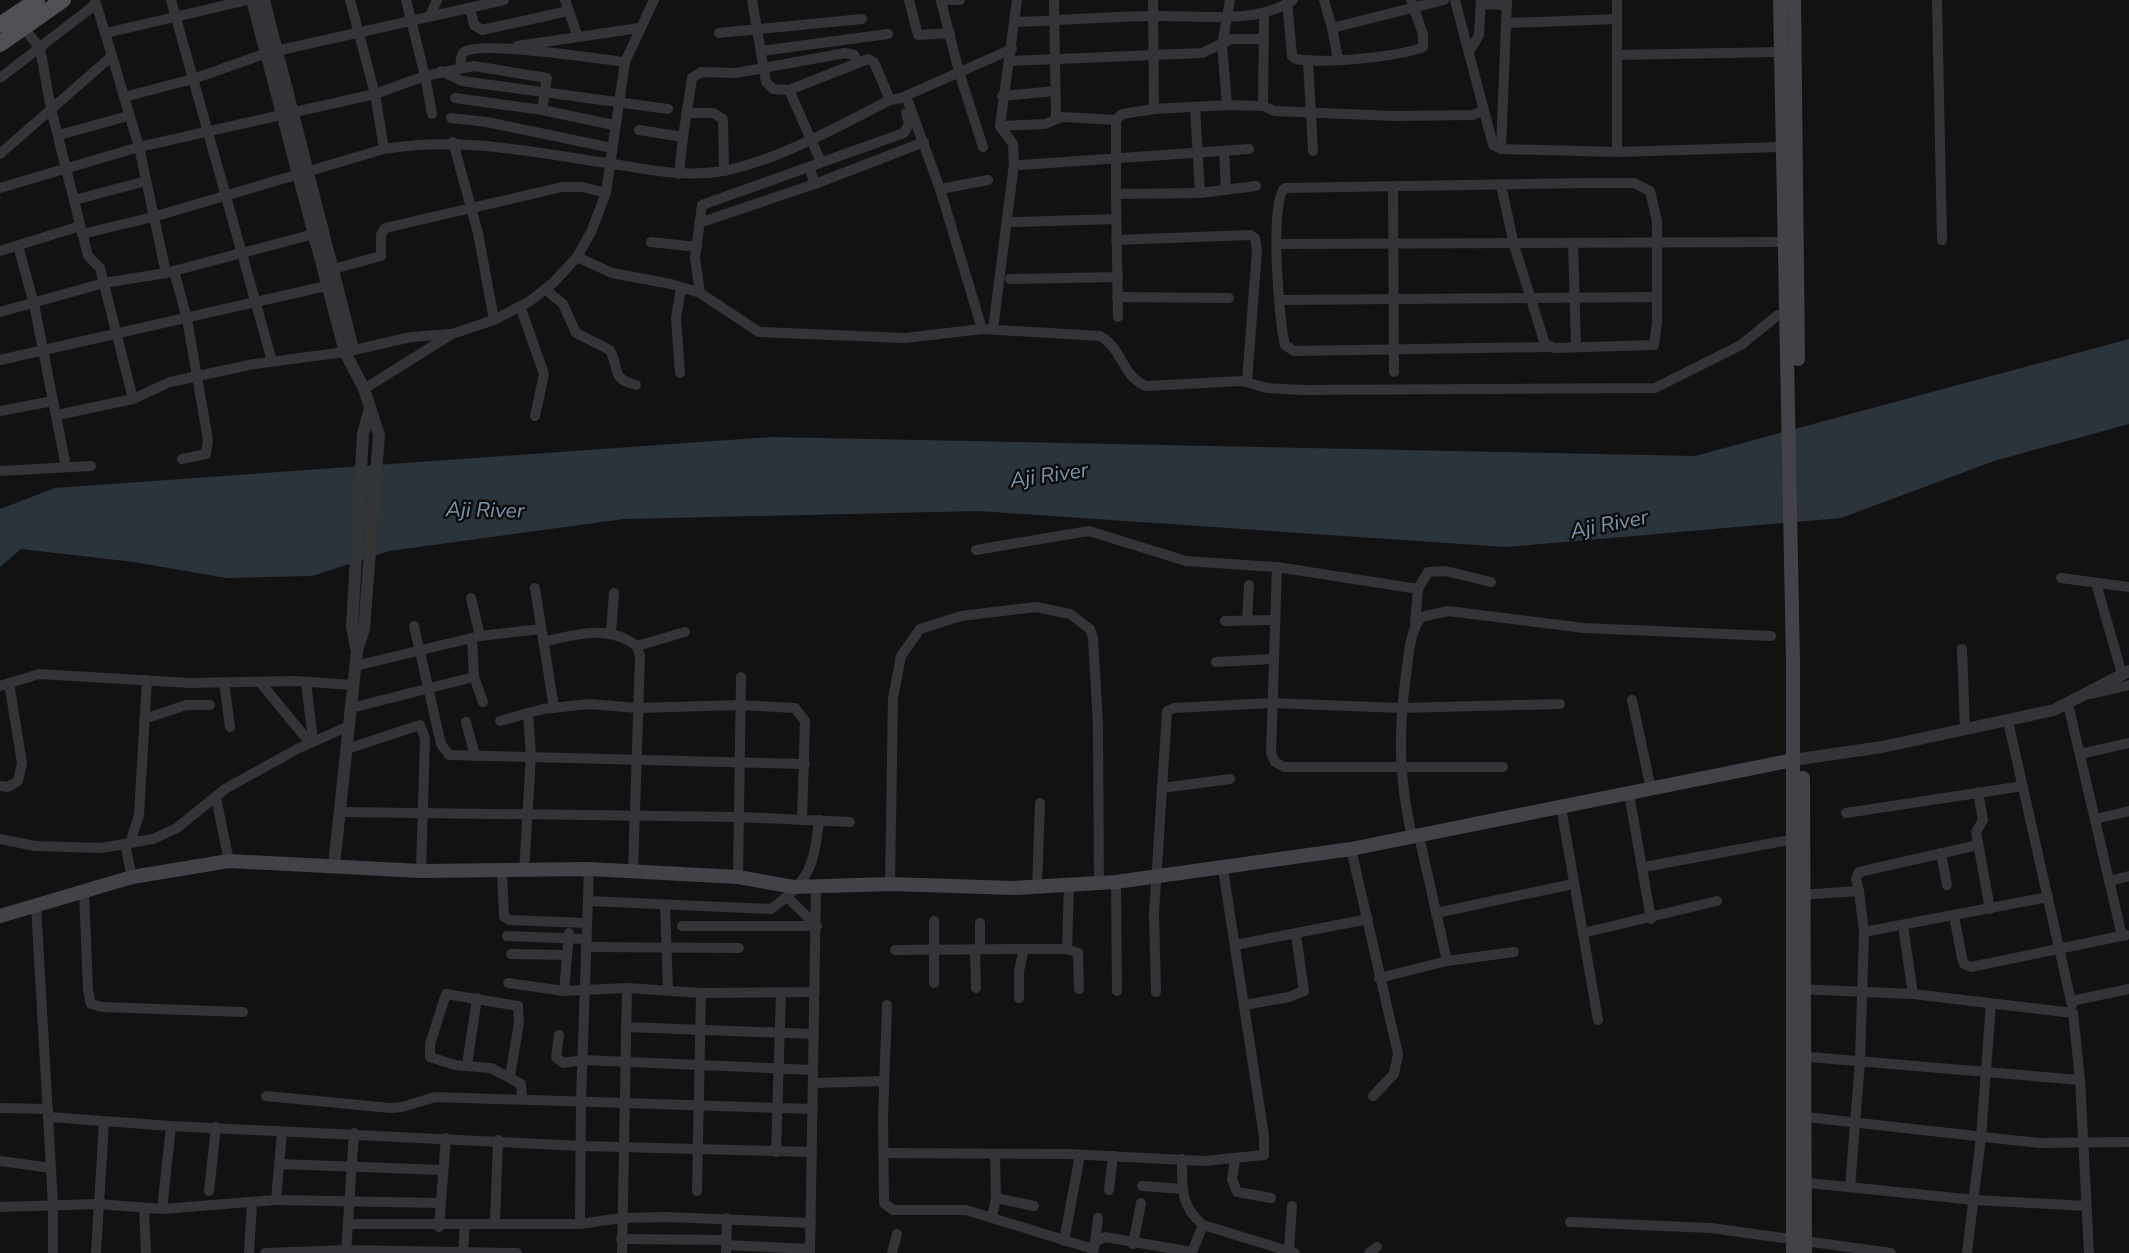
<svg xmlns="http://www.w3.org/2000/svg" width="2129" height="1253" font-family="'Nunito Sans',sans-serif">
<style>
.water{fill:#2c343b}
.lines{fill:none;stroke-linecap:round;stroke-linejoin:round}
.minor{stroke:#333438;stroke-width:10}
.tertiary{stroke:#333438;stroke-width:12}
.secondary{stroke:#414348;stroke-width:14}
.primary{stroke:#4f5157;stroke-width:16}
.labels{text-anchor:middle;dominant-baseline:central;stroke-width:5;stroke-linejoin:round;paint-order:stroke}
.water-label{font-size:21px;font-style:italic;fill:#7d94ac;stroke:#0d0d0e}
</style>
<rect width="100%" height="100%" fill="#121213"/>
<polygon class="water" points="2129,339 2129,424 1994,461 1841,518 1506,547 979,511 624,519 389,551 312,576 226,578 134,562 21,549 0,567 0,509 55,488 771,437 1695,456"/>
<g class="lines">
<g class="minor">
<polyline points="171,0 272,361"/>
<polyline points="350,0 375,94 384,149"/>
<polyline points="565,0 578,37 639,28"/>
<polyline points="752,0 766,82 773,89 789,90 821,162"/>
<polyline points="909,0 918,35 950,33"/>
<polyline points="941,0 960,0"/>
<polyline points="1054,0 1056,118"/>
<polyline points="1153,0 1154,109 1227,105 1263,106 1264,13"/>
<path d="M1287,0L1292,56L1296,59C1322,64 1399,57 1423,47V34L1411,0"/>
<polyline points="1324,0 1332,28"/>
<polyline points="1455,0 1493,145 1501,149 1617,152 1782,147"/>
<polyline points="1617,0 1617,152"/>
<polyline points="1937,0 1942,240"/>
<polyline points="941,1 959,72 983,147"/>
<polyline points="1481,4 1507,5"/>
<polyline points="470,9 474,25 482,30 568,11"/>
<polyline points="430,16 437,0"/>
<path d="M1015,22C1062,21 1109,16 1156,16C1200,15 1255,25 1293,0"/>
<polyline points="1507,23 1617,19"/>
<polyline points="22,26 40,48 51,109 88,256 100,268 133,399"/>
<polyline points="106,33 248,0"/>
<polyline points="719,33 862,19"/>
<polyline points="517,46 578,37"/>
<polyline points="761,51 888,34"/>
<polyline points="1469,52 1479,35 1481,0"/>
<polyline points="1617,55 1781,52"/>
<polyline points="112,56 139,147 166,273"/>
<polyline points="1338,59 1332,28 1444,0"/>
<polyline points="1308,60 1313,151"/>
<polyline points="1009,61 1202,53 1232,39 1264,39"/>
<path d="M460,68C461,63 460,55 464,52C482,40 598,59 625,62"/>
<polyline points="441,71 462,81 668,109"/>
<polyline points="0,78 96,4"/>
<polyline points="789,90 868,59 874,62 890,100"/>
<path d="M906,96L940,189L982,329L1100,336C1122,347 1122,377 1146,386L1242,381L1267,388L1303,390L1655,388L1741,345L1778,315L1791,312"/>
<polyline points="1002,96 1055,91"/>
<polyline points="124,97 193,79 267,53 504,0"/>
<polyline points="455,98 542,110 614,125"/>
<polyline points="1227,105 1222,45 1230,0"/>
<polyline points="1263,106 1274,111 1394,116 1473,115 1484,110"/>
<polyline points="1195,108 1200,193 1256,186"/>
<polyline points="686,113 713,113 723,119 724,171"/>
<polyline points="432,114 425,76 474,66 547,78 542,110"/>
<polyline points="451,118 487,122 612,148"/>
<polyline points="1000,126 1045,124 1062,117 1116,120"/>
<polyline points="639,130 683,137 679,174"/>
<polyline points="59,135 128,116"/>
<polyline points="683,137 692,78 701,72 736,73 845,53 854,55 857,61"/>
<polyline points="453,142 478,233 494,320"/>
<polyline points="1501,149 1507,0"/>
<polyline points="1224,152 1226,189"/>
<polyline points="0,154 112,56 95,0"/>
<polyline points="1021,165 1249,149"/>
<polyline points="809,167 815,184 924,142"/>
<path d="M1501,185L1514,245L1545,344L1555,348L1654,345L1657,322V221L1650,191L1634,183H1588L1285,188C1269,199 1279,323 1285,345L1294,351L1549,347"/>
<polyline points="1393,187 1394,372"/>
<polyline points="0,188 139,147 375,94 425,76 406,0"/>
<polyline points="940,189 988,180"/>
<polyline points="1116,194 1116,120 1122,114 1154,109"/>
<polyline points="74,200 146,181"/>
<polyline points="1014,222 1116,219"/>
<polyline points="699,223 815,184"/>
<path d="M82,234L153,217L384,149C459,136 532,152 607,163C646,169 683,178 723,171C777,161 841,125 890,100L901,98L1012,49"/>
<polyline points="1116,240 1250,235 1255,238 1257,250 1247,382"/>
<polyline points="651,242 697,247"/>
<polyline points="1573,243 1576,347"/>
<polyline points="1278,244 1791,242"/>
<polyline points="18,246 34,304 66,467"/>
<polyline points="0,251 80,226"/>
<polyline points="577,257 612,273 671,284 700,293 759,332 905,338 982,329"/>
<polyline points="333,269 381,256 381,235 385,228 562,187 582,187 606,193"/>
<polyline points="174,271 187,319 208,440 206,454 182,459"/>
<polyline points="1010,279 1118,277"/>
<path d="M545,289L563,304L576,333L610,350C620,369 610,379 636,385"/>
<polyline points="700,293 695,258 702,205 904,133 909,124 906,113"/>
<polyline points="1117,297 1229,298"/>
<polyline points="1279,300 1656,297"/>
<polyline points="520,306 544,374 535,416"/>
<polyline points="0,312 104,283 166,273 314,234"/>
<polyline points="1118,317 1116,194 1200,193"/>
<polyline points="993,329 1014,164 1013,144 1000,126 1017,0"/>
<polyline points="0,360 335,284"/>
<polyline points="680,373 676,318 681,288"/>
<polyline points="364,389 452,334 494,320 530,301 553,283 577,257 591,232 606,193 625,62 654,0"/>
<polyline points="0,411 53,401"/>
<polyline points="57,415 133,399 170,382 254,364 345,352 411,337 450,334"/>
<polyline points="0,471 91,466"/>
<polyline points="976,550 1089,531 1186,561 1277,567"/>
<polyline points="2061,578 2129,587"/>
<polyline points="2096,583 2122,674"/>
<polyline points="535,588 554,708"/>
<polyline points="1418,589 1277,567 1271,753 1275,762 1284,767 1503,767"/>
<polyline points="471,598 480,636"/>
<polyline points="1247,620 1249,585"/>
<polyline points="1225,621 1274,620"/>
<polyline points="1415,623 1418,589 1428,572 1445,571 1491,582"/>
<polyline points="414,626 441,744 449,755 805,764"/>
<polyline points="611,632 614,593"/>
<polyline points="472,638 474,677 483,702"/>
<path d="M543,642C576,634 608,624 637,646L640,656L633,871"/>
<polyline points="637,646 685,632"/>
<polyline points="1962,649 1965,730"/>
<polyline points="1216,662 1273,659"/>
<polyline points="355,666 480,636 541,629"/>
<polyline points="224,682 230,727"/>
<polyline points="260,682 310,743"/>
<polyline points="306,682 313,741"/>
<polyline points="0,686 39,674 190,683 295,681 353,685"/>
<polyline points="2091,694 2129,685"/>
<polyline points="1632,700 1651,789"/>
<polyline points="2068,704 2122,936"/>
<polyline points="351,708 474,677"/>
<polyline points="144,719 186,705 210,705"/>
<polyline points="500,721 543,709 589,704 637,708 739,705 795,708 805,721 802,820"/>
<polyline points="2008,721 2071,1001"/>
<polyline points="466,722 475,756"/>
<polyline points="347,749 420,725 425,738 421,871"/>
<polyline points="2080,754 2129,743"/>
<polyline points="0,786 8,787 18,781 22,763 9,683"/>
<polyline points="1162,788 1230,779"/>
<polyline points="1978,792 1983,820 1976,832 1990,909"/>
<polyline points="1629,794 1651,919"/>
<polyline points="216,798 229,861"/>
<polyline points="1561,807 1598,1020"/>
<polyline points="340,812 739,817 850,822"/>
<polyline points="1846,813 2023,786"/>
<polyline points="2095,819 2129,811"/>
<polyline points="1419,836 1447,961"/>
<path d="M1412,837C1399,779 1398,734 1406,675C1409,655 1409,634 1421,617L1448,611L1584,628L1771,636"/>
<polyline points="0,839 35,846 101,848 153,839 177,828 225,789 299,748 349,726"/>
<polyline points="130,843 139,815 147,680"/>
<polyline points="125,844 132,877"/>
<polyline points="1351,849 1398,1054 1394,1074 1373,1096"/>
<polyline points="1941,853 1947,885"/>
<polyline points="1644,867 1794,839"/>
<polyline points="502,872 504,917 510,920 587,923"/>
<polyline points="524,872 531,756 528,713"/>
<polyline points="738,877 741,677"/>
<polyline points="2109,881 2129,876"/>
<polyline points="1116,882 1117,991"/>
<polyline points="890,884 893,698 901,656 920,629 961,616 1036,607 1070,614 1090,629 1093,638 1098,725 1099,884"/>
<polyline points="1037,887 1040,803"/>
<polyline points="84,890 88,990 91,1004 102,1007 243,1012"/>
<polyline points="1859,891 1856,879 1859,872 1978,845"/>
<polyline points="1799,895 1859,891 1864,932 2048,897"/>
<polyline points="787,897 817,926"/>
<path d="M588,901L771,909C810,881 814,865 819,820"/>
<polyline points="36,905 53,1204 53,1253"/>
<polyline points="665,905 668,990"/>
<polyline points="1436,913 1573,884"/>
<polyline points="1954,916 1962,958 1964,964 1971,967 2126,935"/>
<polyline points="934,921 934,983"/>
<polyline points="682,926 817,926"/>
<polyline points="1903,926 1913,994"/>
<polyline points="1583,933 1717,901"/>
<polyline points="507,936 586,939"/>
<polyline points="1235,945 1368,919"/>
<polyline points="586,947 739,948"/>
<polyline points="975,949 976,988"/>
<polyline points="980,949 980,923"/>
<polyline points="1067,949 1078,953 1079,989"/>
<polyline points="895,950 1024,949"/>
<polyline points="511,954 567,955"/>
<polyline points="1379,978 1447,961 1514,952"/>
<polyline points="508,983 564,991 627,988 701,993 815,992"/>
<polyline points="1798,989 1913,994 2073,1013 2080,1080 2089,1253"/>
<polyline points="564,991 569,933"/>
<polyline points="1156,992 1154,914 1167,711 1174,708 1271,703 1401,708 1560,704"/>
<polyline points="1019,998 1019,971 1024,949 1067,949 1069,886"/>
<polyline points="887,1005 883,1117 884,1203 893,1210 966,1210 1093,1249"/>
<polyline points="1244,1005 1289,997 1304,991 1296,935"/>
<polyline points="2072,1005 2071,1001 2129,989"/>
<polyline points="626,1027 814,1034"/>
<polyline points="559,1035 556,1057 563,1063 583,1060 813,1070"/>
<polyline points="1797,1056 2080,1080"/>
<polyline points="467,1065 477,998"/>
<polyline points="510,1076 519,1023 518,1006 446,994 430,1044 430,1057 455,1065 491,1068 521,1084 522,1099"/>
<polyline points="814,1083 884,1081"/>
<polyline points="266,1096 390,1108 402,1107 435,1097 813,1109"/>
<polyline points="0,1108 48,1109"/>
<polyline points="1797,1116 2039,1143 2129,1142"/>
<polyline points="49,1117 171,1126 582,1146 812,1152"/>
<polyline points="776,1152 781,993"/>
<polyline points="884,1153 1068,1154 1204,1161 1264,1155 1264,1136 1223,869"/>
<path d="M1182,1159C1182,1187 1180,1206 1203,1225L1295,1253"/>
<polyline points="1235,1160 1232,1179 1237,1192 1271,1198"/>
<polyline points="0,1161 51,1168"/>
<polyline points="279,1164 443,1170"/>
<polyline points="1799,1182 1975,1200 2086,1206"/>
<polyline points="1142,1186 1183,1189"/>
<polyline points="1850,1187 1860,1062 1864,932"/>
<polyline points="1109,1190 1113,1156"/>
<polyline points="209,1191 216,1127"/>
<polyline points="697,1191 701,993"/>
<polyline points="996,1198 1034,1206"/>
<polyline points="276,1200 441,1203"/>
<polyline points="0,1207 98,1204 162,1209 276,1200 282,1132"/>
<polyline points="144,1208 146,1253"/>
<polyline points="162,1209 171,1126"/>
<polyline points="992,1216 996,1198 995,1155"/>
<polyline points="495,1222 498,1140"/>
<polyline points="1570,1222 1711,1228 1891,1253"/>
<polyline points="348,1224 580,1224 621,1218 667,1217 811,1223"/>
<polyline points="580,1224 581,1100 589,869"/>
<polyline points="439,1227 446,1138"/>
<polyline points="621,1239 726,1240"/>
<polyline points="1064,1241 1080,1155"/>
<polyline points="1095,1242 1098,1218"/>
<polyline points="1133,1244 1141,1203"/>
<polyline points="726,1245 810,1249"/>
<polyline points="1289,1250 1292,1206"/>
<polyline points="96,1253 104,1122"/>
<polyline points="249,1253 252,1202"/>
<polyline points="265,1253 347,1250 517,1253"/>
<polyline points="346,1253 354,1133"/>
<polyline points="463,1253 465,1224"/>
<polyline points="622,1253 627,988"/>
<polyline points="726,1253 727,1218"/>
<polyline points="810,1253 816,887"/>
<polyline points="892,1253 897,1234"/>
<polyline points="1093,1253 1095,1242 1105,1237 1192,1252 1203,1225"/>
<polyline points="1369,1253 1377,1247"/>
<polyline points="1967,1253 1981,1137 1991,1004"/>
</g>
<g class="tertiary">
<polyline points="252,0 345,352 364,389 379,435 364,629 357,651 334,865"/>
<polyline points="264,0 353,349"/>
<polyline points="356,648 352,627 363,434 370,408"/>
<polyline points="1793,760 1882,747 2054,710 2129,671"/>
</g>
<g class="secondary">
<polyline points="1780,0 1793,662 1793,1253"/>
<polyline points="1794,0 1798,359"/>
<polyline points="1803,778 1805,1253"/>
<polyline points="0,916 132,877 229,861 421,871 589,869 738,877 794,887 890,884 1014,888 1116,882 1351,849 1793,760"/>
</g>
<g class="primary">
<polyline points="0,25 37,0"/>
<polyline points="0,44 63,0"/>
</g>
</g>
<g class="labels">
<g class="water-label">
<text transform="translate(1049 475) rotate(-8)">Aji River</text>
<text transform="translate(485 510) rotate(1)">Aji River</text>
<text transform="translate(1609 524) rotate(-11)">Aji River</text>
</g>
</g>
</svg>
